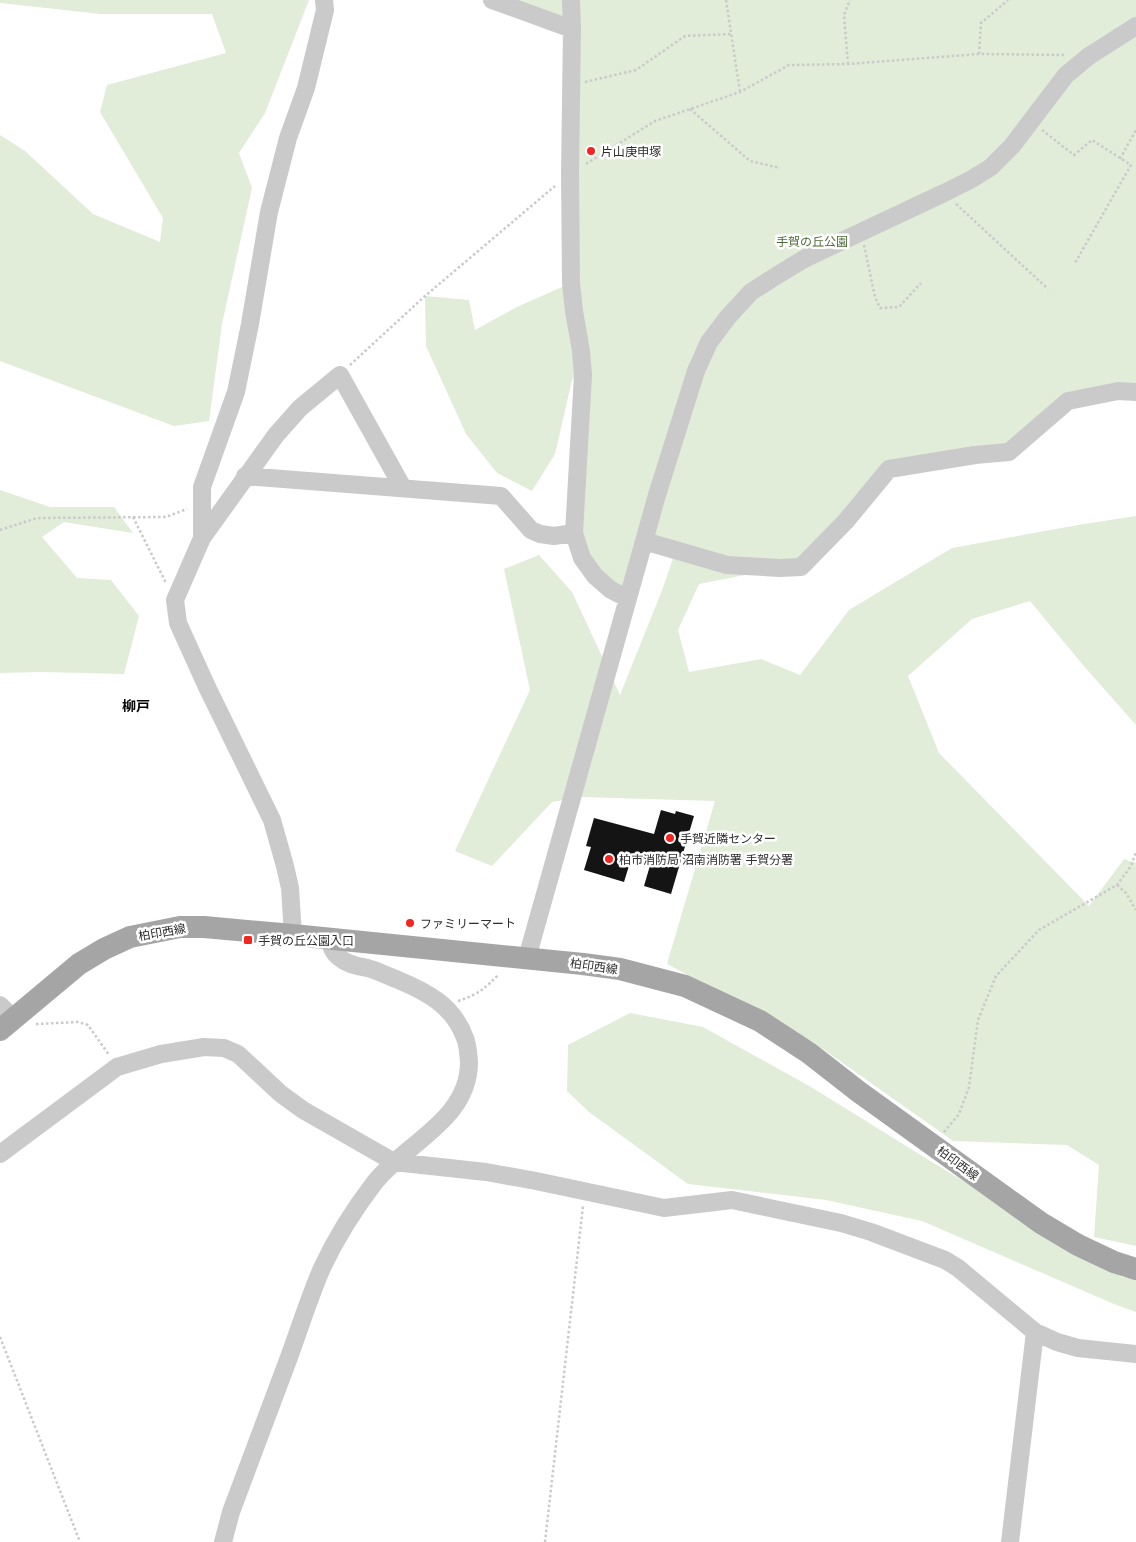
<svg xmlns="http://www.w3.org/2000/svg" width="1136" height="1542" font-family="'Open Sans','Noto Sans JP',sans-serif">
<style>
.green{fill:#e1ecd9}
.building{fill:#141414}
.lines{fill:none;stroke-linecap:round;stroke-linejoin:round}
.path{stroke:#cacaca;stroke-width:2.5;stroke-dasharray:2.5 2.5;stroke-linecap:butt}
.minor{stroke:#cacaca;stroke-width:18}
.major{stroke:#a5a5a5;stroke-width:22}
.poi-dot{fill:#f22521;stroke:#fff;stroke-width:2}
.labels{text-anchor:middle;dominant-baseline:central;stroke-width:5;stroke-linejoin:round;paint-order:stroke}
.poi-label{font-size:12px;fill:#2d2d2d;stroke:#fff;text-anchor:start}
.park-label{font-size:12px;fill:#4b6b37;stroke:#fff}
.street-label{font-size:12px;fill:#2d2d2d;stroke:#fff}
.neighbourhood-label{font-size:14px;font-weight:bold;fill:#000;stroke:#fff}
</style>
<rect width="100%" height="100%" fill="#fff"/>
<path class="green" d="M0,0H309L265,113L239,153L252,188L222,324L209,421L174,426L0,361V135L25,151L93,214L160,242L163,218L100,112L107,85L226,53L212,14H101L0,3Z
M492,0H1136V392L1082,398L1009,452L889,469L801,567L780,568L699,584L678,630L689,672L761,659L800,675L849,610L952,548L1078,525L1136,516V725L1083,665L1030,601L972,619L908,676L939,753L1089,906L1124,859L1136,863V1246L1094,1237L1099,1165L1067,1145L953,1141L813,1042L667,964L715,801L582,797L552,802L492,866L455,851L530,690L504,569L539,555L572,592L620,695L661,593L676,550L644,541L627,598L582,558V370L572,380L555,454L532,491L497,473L466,434L426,346L425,296L469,300L475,330L517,307L571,283L572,29Z
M0,490L50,507H114L133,533L64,522L42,537L77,578L111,580L139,616L124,674L41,672L0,673Z
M630,1013L703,1027L811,1087L932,1162L1122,1277L1136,1279V1312L1114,1304L922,1221L826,1200L688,1184L589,1112L567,1091L568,1045Z"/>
<path class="building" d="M661,810L675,814L676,811L694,816L671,894L644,886L651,862L632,856L624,882L584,870L591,847L586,846L594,818L654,834Z"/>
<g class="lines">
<path class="path" d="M726,0L740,92
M979,54L981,23L1008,0
M848,64L844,15L850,0
M585,82L636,70L685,36L731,34
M690,109L750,161L780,168
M1042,130L1074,155L1092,140L1131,165L1075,263
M1120,159L1136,130
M586,164L655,121L740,92L789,65L848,64L979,54L1066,55
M956,204L1048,289
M864,245L875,297L880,308L899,307L921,283
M350,365L425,296L555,186
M133,517L166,583
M0,530L37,518L166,517L187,509
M1117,885L1126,893L1136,910
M458,1001C477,995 486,988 499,974
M36,1024L78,1022L88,1025L109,1055
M944,1132L959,1114L969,1087L978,1020L996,976L1039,930L1117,885L1131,866L1136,852
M0,1337L80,1542
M545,1542L583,1206"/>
<path class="minor" d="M492,0L572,29L571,0
M572,29L570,173L571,283L574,311L581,351L583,375L574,533L582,558L595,576L611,590L627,598
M245,476L501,496L531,530L540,534L554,536L574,533
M202,538L276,435L300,408L340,375L403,488
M644,541L727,565L780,568L801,567L846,521L889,469L975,455L1009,452L1068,401L1118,391L1136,392
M293,935L290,888L285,866L272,820L207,687L178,623L175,600L202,538V487L236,392L250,324L269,212L288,138L306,88L325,10L324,0
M527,958L657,495L696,371L709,342L728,317L751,292L776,276L804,259L944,193L972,179L991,167L1012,146L1066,75L1089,56L1136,26
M0,1005L13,1018
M0,1154L117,1067L161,1054L204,1047L224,1048L238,1054L281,1094L303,1110L394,1162L486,1172L536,1181L664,1208L732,1200L841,1223L871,1232L945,1260L958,1268L1035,1332L1057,1342L1078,1348L1136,1354
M223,1542L231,1512C250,1462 269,1411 288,1360C299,1330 309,1298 322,1268C336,1238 355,1208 375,1182C407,1142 470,1119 469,1061C468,1053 468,1045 465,1038C453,1005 427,992 396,979C388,976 380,972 371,969C361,966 349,966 340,958C333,953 331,947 329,939
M1010,1542L1035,1332"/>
<path class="major" d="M0,1030L79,964L104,949L130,937L180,927H204L293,935L583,964L620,969L685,986L760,1021L809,1053L859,1092L1041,1223L1078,1245L1114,1262L1136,1269"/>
</g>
<g class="poi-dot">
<circle cx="591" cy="151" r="5"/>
<circle cx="670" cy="838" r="5"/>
<circle cx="609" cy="859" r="5"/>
<circle cx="410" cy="923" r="5"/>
<rect x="243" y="935" width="10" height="10" rx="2.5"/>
</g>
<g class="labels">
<g class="poi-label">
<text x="601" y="151">片山庚申塚</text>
<text x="680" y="838">手賀近隣センター</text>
<text x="619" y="859">柏市消防局 沼南消防署 手賀分署</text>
<text x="420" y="923">ファミリーマート</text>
<text x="258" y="940">手賀の丘公園入口</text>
</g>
<g class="park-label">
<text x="812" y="241">手賀の丘公園</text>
</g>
<g class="street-label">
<text transform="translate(162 932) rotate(-10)">柏印西線</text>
<text transform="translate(594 966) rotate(8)">柏印西線</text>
<text transform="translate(958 1163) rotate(36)">柏印西線</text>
</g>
<g class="neighbourhood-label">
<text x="136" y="705">柳戸</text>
</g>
</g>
</svg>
